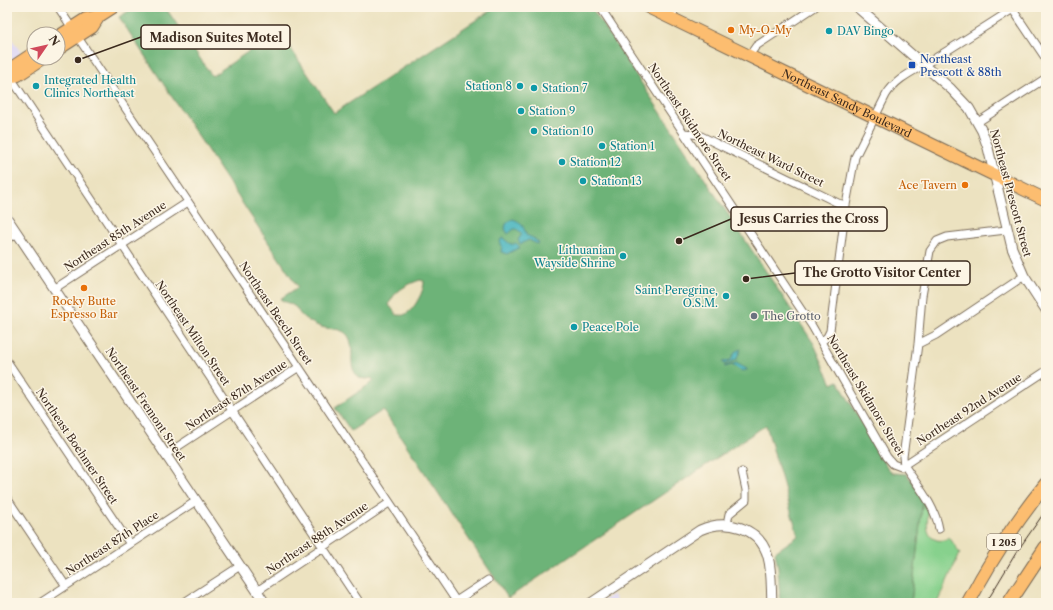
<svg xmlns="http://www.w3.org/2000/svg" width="1053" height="610" font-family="'Libre Caslon Text',serif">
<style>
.built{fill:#dcd5f6}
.green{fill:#87d18d;stroke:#617e56}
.forest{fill:#6db378;stroke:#546e4b;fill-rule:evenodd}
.water{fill:#46b5bf;stroke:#40706e}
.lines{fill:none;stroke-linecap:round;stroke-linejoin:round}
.minor-casing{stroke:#796a57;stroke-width:9}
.tertiary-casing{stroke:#796a57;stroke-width:11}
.primary-casing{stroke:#796a57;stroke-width:14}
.motorway-casing{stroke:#796a57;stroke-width:15}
.minor{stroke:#fff;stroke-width:7}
.tertiary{stroke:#fff;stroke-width:9}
.primary{stroke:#fcbd6f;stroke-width:12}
.motorway{stroke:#fcbd6f;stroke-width:13}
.tram{stroke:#3b2a1e;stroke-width:1}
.food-dot{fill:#e8710a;stroke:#fcf5e5;stroke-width:1.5}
.culture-dot{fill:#0f9aa8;stroke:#fcf5e5;stroke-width:1.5}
.transit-dot{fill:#1a4fb4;stroke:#fcf5e5;stroke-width:1.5}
.worship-dot{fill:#6b7280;stroke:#fcf5e5;stroke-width:1.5}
.labels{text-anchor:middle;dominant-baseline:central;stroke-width:3;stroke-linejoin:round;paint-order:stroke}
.shield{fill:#fcf5e5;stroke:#75675a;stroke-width:1}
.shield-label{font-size:10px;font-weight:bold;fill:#3b2a1e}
.food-label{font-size:11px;fill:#c56008;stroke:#fcf5e5;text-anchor:start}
.culture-label{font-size:11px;fill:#0d838f;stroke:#fcf5e5;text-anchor:start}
.transit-label{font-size:11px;fill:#164399;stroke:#fcf5e5;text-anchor:start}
.street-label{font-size:11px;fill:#3b2a1e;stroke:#fcf5e5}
.worship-label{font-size:11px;fill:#5b616d;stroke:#fcf5e5;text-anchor:start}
.leader{fill:none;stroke:#3b2a1e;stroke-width:1.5}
.callout-dot{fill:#3b2a1e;stroke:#fcf5e5;stroke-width:1.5}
.callout{fill:#fcf5e5;stroke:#3b2a1e;stroke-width:1.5}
.callout-label{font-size:12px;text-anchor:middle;font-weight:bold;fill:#3b2a1e}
</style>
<rect width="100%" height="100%" fill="#fcf5e5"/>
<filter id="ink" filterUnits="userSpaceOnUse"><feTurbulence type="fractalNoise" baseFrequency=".025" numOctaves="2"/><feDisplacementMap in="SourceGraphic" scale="8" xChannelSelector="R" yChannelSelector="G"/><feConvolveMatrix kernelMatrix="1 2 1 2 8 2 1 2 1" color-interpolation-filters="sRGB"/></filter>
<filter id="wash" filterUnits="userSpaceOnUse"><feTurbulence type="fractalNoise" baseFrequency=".012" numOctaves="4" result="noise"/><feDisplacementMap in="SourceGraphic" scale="16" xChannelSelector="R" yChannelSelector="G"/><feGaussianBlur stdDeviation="0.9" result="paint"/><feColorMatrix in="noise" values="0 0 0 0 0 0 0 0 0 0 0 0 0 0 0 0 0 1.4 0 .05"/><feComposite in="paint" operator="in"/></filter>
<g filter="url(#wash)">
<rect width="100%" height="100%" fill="#ece2c0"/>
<path class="built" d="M7,32L22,54L7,64Z
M613,594L619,603H600Z"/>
<path class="green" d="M923,498L929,507C928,518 923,536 937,540C942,541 945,540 949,537L960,553L937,603H911Z"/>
<path class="forest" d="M135,7H165L212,76L279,31L334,113L496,7H591L814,344L832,384L838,381L887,467L893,473L907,474L923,498L911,603H780L778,568L775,552L798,536L766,425L508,598L383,410L351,431L335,408L374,381L371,378L367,379L359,378C347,366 355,355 350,340C346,327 332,330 321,327C313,324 306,320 300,314C298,311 297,308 294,306C291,304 285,302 280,299L298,287L119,17ZM420,280L424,281C425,290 414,310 406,314C403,316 400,315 397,315L389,305C393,291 408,284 420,280Z"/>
<path class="water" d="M512,219C520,220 525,228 526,235L533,238L539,243L537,244L529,240L520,244L518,240L522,234L517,229H514L508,234L505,229L506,224Z
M502,238C508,240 509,247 516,243L520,247L507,254L501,252L502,246L500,241Z
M741,349L736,360L724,364L723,362L731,360L736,351Z
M736,363L747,369V370L742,371L732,365L725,367L724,366Z"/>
</g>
<g filter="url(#ink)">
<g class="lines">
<g class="minor-casing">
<path id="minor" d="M58,7L72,28
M600,7L812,326L887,457L893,464L901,467L904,465L1046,371
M1011,7L1046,59
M671,18L676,7
M77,36L456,601
M749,56L756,46L815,7
M9,75L360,603
M978,122L1046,78
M685,133L699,135L838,203L846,205
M7,240L17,233
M54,289L188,202
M822,341L827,337L830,331L846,205L855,157L886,95C897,77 915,71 932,60C960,43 988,25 1016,7
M918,344L936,335L1024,276
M7,361L130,544
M165,455L299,367
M7,498L66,586
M727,524L729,514L746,500V490L742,472
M939,529C935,505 917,485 904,465L903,457L918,344L922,296L930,251L937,241L947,237L1006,230
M257,591L389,503
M40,603L196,501
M183,603L240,566
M453,603L488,580"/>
</g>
<g class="tertiary-casing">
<path id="tertiary" d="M857,7L951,89L969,108L982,131L988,148L1012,248L1024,276L1046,310
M7,218L265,603
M591,603L700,530C726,518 760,527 768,557C772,571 771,588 772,603"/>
</g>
<g class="primary-casing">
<g id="primary">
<path id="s1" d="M648,7L1046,200"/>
<path d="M58,37L86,19L99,16"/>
<path d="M58,49L92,27L99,16L113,7"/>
<path d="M9,75L13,67L34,53"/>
<path d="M7,77L18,75L44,58"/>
</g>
</g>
<g class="motorway-casing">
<path id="motorway" d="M968,603C990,561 1016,521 1046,484
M1009,603L1046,547"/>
</g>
<use href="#minor" class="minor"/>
<use href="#tertiary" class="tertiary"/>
<use href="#primary" class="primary"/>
<use href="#motorway" class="motorway"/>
<path class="tram" d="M986,603L1016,553L1046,510"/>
</g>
</g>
<g class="food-dot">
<circle cx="731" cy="30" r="4"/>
<circle cx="965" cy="185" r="4"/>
<circle cx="84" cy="288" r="4"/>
</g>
<g class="culture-dot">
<circle cx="829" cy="31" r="4"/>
<circle cx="36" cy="86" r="4"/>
<circle cx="520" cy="86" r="4"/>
<circle cx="534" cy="88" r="4"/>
<circle cx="521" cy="111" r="4"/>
<circle cx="534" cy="131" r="4"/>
<circle cx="602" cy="146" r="4"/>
<circle cx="562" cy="162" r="4"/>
<circle cx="583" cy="181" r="4"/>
<circle cx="623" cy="256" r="4"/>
<circle cx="726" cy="296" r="4"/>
<circle cx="574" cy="327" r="4"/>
</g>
<rect class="transit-dot" x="908" y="61" width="8" height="8" rx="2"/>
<circle class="worship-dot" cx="754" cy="316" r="4"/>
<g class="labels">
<rect class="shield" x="987" y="534" width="34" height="16" rx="3"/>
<g class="shield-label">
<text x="1004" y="542">I 205</text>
</g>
<g class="food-label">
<text x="739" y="30">My-O-My</text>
<text x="957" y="185" text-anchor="end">Ace Tavern</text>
<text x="84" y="301" text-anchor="middle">Rocky Butte<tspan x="84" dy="13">Espresso Bar</tspan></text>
</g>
<g class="culture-label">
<text x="837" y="31">DAV Bingo</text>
<text x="44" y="80">Integrated Health<tspan x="44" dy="13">Clinics Northeast</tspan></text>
<text x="512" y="86" text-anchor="end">Station 8</text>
<text x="542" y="88">Station 7</text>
<text x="529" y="111">Station 9</text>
<text x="542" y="131">Station 10</text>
<text x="610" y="146">Station 1</text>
<text x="570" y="162">Station 12</text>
<text x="591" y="181">Station 13</text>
<text x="615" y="250" text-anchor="end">Lithuanian<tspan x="615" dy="13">Wayside Shrine</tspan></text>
<text x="718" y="290" text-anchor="end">Saint Peregrine,<tspan x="718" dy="13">O.S.M.</tspan></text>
<text x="582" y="327">Peace Pole</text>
</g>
<g class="transit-label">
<text x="920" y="59">Northeast<tspan x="920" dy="13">Prescott &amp; 88th</tspan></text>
</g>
<g class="street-label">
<text stroke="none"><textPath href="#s1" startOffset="221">Northeast Sandy Boulevard</textPath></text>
<text transform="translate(690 122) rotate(56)">Northeast Skidmore Street</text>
<text transform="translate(771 158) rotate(26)">Northeast Ward Street</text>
<text transform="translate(1011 193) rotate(75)">Northeast Prescott Street</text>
<text transform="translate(115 236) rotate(-33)">Northeast 85th Avenue</text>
<text transform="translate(276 313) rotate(56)">Northeast Beech Street</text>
<text transform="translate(193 333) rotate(56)">Northeast Milton Street</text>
<text transform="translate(236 395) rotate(-33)">Northeast 87th Avenue</text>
<text transform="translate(866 395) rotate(59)">Northeast Skidmore Street</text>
<text transform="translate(146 404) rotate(56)">Northeast Fremont Street</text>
<text transform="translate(969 409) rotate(-33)">Northeast 92nd Avenue</text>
<text transform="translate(77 446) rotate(56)">Northeast Boehmer Street</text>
<text transform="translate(317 538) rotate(-34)">Northeast 88th Avenue</text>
<text transform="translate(112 543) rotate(-33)">Northeast 87th Place</text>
</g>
<g class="worship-label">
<text x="762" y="316">The Grotto</text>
</g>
</g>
<path class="leader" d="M78 60L141 37M679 241L731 219M746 279L795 273"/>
<g class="callout-dot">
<circle cx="78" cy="60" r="4"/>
<circle cx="679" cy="241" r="4"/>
<circle cx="746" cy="279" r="4"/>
</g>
<g class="callout">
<rect x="141" y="25" width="149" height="24" rx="4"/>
<rect x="731" y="207" width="156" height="24" rx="4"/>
<rect x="795" y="261" width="175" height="24" rx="4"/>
</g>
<g class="callout-label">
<text x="216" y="42">Madison Suites Motel</text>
<text x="809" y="223">Jesus Carries the Cross</text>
<text x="882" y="277">The Grotto Visitor Center</text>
</g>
<rect width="1053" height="610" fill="none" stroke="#fcf5e5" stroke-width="24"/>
<g transform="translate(46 46) rotate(56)"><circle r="19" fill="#fcf5e5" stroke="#afa495"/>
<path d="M0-3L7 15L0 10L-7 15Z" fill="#d1495b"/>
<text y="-6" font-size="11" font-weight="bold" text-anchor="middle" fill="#3b2a1e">N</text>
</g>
</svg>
